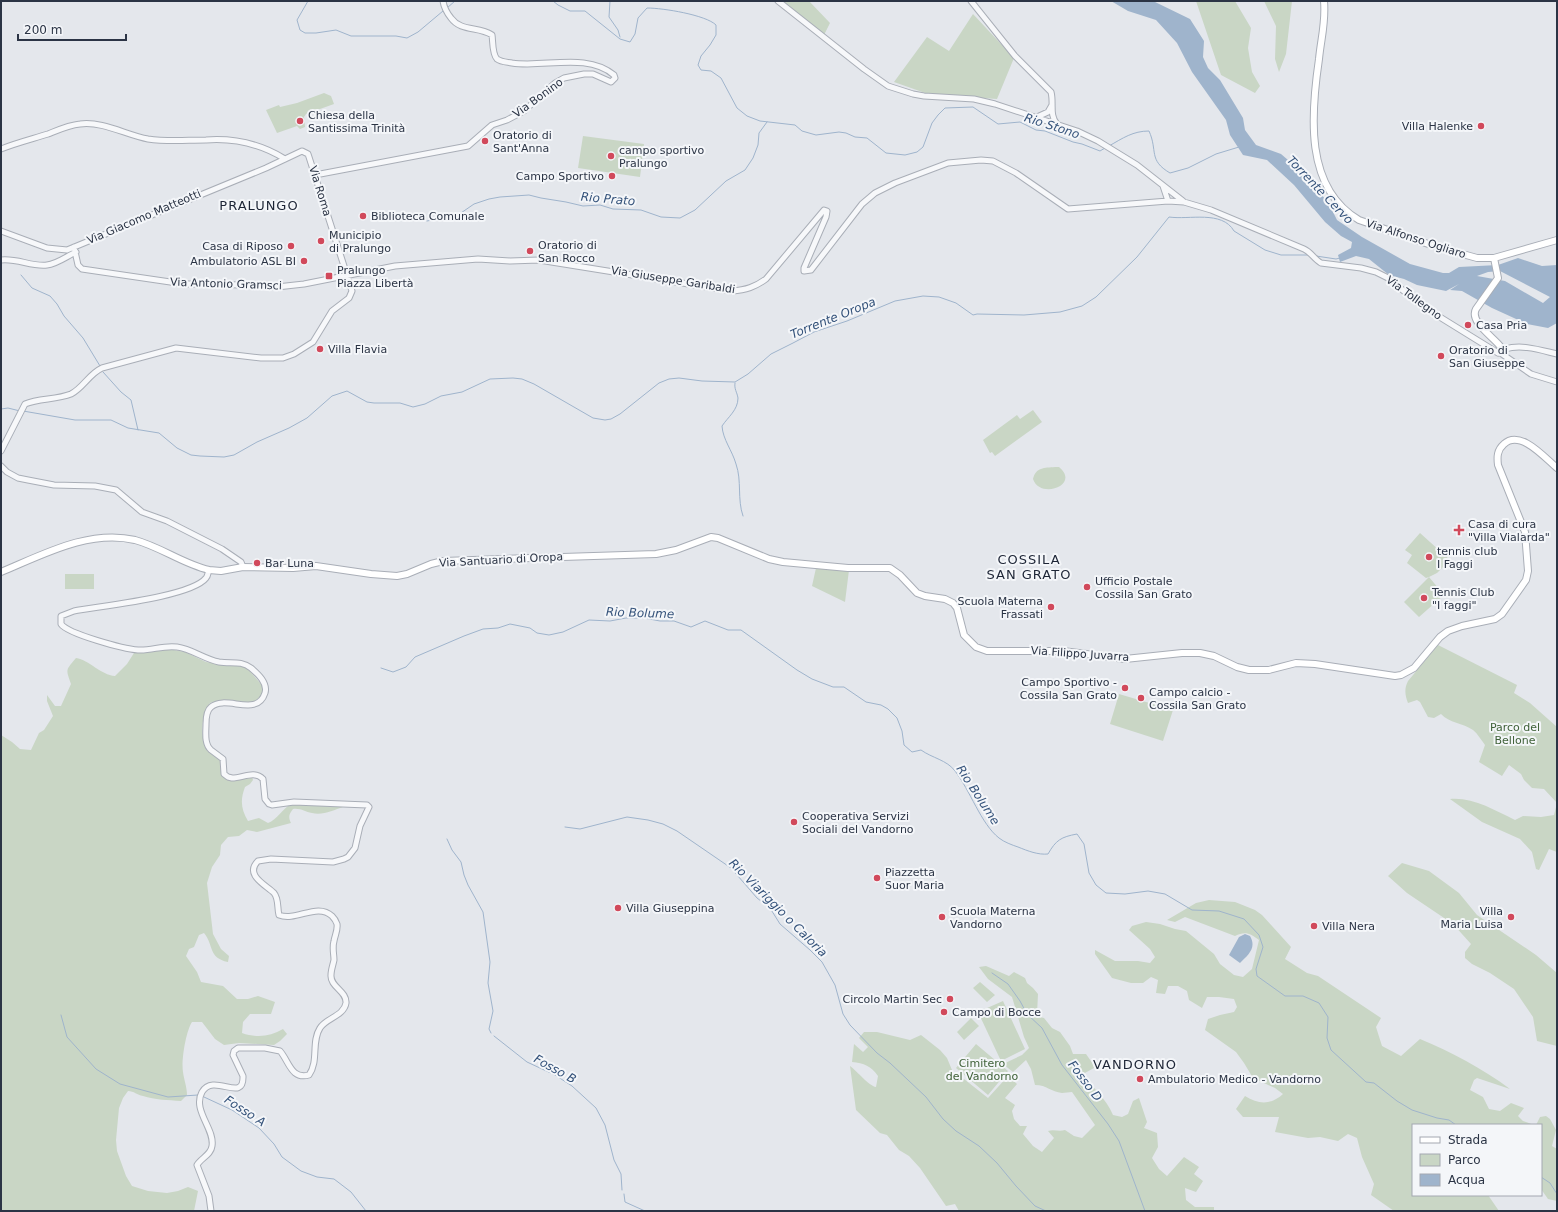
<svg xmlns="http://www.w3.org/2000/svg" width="1558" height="1212" font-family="'DejaVu Sans',sans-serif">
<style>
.green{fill:#c9d6c5}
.water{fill:#9fb4cc;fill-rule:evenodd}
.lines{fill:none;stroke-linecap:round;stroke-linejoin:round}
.stream{stroke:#9fb4cc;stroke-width:1}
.tertiary-casing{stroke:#a9aeb7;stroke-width:7}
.secondary-casing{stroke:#a9aeb7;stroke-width:8}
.tertiary{stroke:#f7f8fa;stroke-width:5}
.secondary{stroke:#fff;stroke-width:6}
.poi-dot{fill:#d1495b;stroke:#f4f6f9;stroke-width:1.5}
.labels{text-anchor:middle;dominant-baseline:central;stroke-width:4;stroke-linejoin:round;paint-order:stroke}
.street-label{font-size:11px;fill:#2b3445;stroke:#f4f6f9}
.poi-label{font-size:11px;fill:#2b3445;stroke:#f4f6f9;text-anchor:start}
.park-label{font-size:11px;fill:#3f6138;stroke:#f4f6f9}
.water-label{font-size:12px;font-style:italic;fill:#34527a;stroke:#f4f6f9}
.quarter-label{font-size:13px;letter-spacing:1px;fill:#1d2536;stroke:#f4f6f9}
</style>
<rect width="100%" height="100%" fill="#e4e7ec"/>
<path class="green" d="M781,1H809L830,23L824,35Z
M1196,1H1235L1251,28L1248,48L1252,72L1260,86L1255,93L1221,75Z
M1264,1H1292L1286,54L1279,72L1275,59L1276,26Z
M973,14L1014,58L997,99L928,94L894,82L927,37L949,51Z
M324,93L331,96L334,104L306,114L304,117L305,127L300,129L297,126L277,133L266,110L279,105L280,107L297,103Z
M583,136L644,144L640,177L578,168Z
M1033,410L1042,422L995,456L992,452L990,453L983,440L1017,415L1020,419Z
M1055,467H1059C1081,485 1040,500 1033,479C1036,467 1044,468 1055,467Z
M1420,533L1450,560L1437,573L1429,577L1444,595L1419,617L1404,602L1429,577L1426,578L1407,563L1412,555L1405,550Z
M816,568L849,570L845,602L812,586Z
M65,574H94V589H65Z
M1438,645L1517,685L1514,693L1530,703L1557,727V852L1549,849L1539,870L1536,869L1532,852L1520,839L1482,822L1450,799C1473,797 1494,810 1515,820L1523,816L1541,817L1554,815L1557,803L1544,789L1532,788L1524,780L1521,774L1509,765L1502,776L1479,762L1485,745C1481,740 1478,734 1473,730C1463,723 1449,723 1441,714L1434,718L1428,717L1420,702L1417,700L1408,703C1405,695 1404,689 1408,681Z
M168,649L185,652L206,662L227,665H237L247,668L262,685C264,690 263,693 260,697C251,708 238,701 226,700C220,700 216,701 210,703C201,715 199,740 209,752C213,756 218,758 221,762C218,789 238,775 252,777L253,780L250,784L245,787C240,800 241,809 248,821L259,818L268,823C277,820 283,808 290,805C300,801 331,806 343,807C334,810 322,816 312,813C305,812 301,808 293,809C289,814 288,817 291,823L257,832L247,830L239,836L228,837L221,845L220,855L212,867L207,883L213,934L221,949L229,956L228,962C208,958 214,945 204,933L199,935L194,947L189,949L186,956L197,972L201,982L223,986L237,999H248L258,996L275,1002L271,1014H250L243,1022L242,1033C256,1038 270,1037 283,1029L287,1034L280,1041L274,1045L239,1043L224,1045L215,1039L202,1022H192C186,1031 181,1061 183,1072C184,1080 187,1087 187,1095L181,1101C168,1100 155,1100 143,1096C137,1095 134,1091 128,1091L123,1098L119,1108L116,1140L117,1151L126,1176L132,1186L148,1191L167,1193L178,1191L188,1187L198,1191L194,1211H1V735L12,742L20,749L31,750L39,733L44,730L53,716L47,701V695L55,706H61L71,684C66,669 65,671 76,658C89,660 101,675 115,676L127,664L134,653Z
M1119,694L1173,710L1163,741L1110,724Z
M1402,863L1429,871L1459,893L1477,915L1536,955L1557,973V1046L1537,1041L1533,1017L1514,989L1490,973L1472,964L1465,958V952L1471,944L1453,924L1407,893L1388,876Z
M1209,900L1235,902L1255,910L1262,915L1291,947L1285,959L1307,973L1318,976L1381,1018L1376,1027L1382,1046L1401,1056L1420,1039C1451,1052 1482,1068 1510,1089L1477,1078L1474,1080L1470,1090L1483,1097L1489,1109L1500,1111L1511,1103L1524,1108L1518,1116L1523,1121L1534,1125H1413V1195H1488L1499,1211H1394L1371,1195L1374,1184L1362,1157L1357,1138L1348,1134L1338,1141L1320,1137L1308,1138L1275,1132L1279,1117H1243L1236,1109L1245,1096C1259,1105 1271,1105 1283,1094L1275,1088L1253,1078L1244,1063L1236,1052L1205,1030L1208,1019L1220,1015L1234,1012L1237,1007L1234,999L1219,997H1207L1202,1008L1189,1000L1187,991L1178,986H1168L1165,994L1156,993L1158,980L1151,977L1143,983H1131L1112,978L1095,954V950L1115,961H1138L1150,963L1155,957L1150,949L1129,930L1132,926L1146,922L1160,924L1175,929L1186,931L1214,954L1220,964L1234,975L1243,977L1252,969L1259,940C1250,933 1245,931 1235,936L1185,917L1175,922L1167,920L1196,903Z
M986,966L1009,976L1014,972L1025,978L1027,983L1033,988L1038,994L1037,1014L1040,1017L1044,1018L1052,1028L1060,1032L1070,1046L1073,1054H1086L1093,1064L1094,1068L1083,1074C1093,1089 1106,1098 1113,1115L1122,1117L1128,1114L1133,1101L1139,1098L1147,1122L1144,1128L1157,1133L1158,1147L1152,1158L1159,1169L1167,1176L1184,1157L1199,1167L1194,1174L1203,1181L1196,1192L1185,1188L1186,1200L1195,1207H1214V1211H959L955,1204L946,1206L920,1168L909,1156L899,1150L887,1135L880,1133L856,1110L850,1066C857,1071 869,1086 876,1087L878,1076C871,1066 864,1063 852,1062L854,1044L863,1052L868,1047L859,1038L864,1032H877L910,1040L921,1035L940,1050L947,1058L952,1070L951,1074L964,1079L988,1098L1008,1076L1017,1084L1005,1098L1015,1105L1012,1111L1014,1119L1020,1126H1027L1023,1134L1033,1146L1042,1152L1054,1138L1048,1131C1054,1129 1059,1132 1065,1130L1074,1136L1082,1138L1095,1125L1072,1092C1069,1092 1065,1093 1062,1093C1051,1092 1047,1085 1035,1085L1031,1069L1026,1060L1013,1072L1003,1064L1022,1055L1029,1048L1024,1037L1012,997L988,979L979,967Z
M980,982L995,995L987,1002L973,988Z
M1003,1001L1025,1049L1001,1061L978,1012Z
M971,1018L979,1026L964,1040L957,1032Z
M976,1044L1008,1071L988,1095L956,1068Z
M1546,1116L1550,1119L1556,1130L1552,1146L1557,1149V1201L1548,1199L1541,1189V1125H1536L1540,1117Z"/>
<path class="water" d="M1111,1H1153L1190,19L1204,41L1203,57L1208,68L1220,80L1243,118L1245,130L1256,145L1281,154L1295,166L1328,202L1337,220L1362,237L1410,264L1443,273H1449L1459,267L1498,265L1518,258L1542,266L1557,265V323L1548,328L1527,324L1492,308L1462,291L1450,290L1459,284L1446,291L1417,285L1404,279L1389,275L1369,259L1356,256L1340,262L1338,255L1351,248L1352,242L1341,236L1325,222L1294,185L1267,160L1243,155L1230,135L1226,120L1192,72L1177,43L1156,20L1128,11ZM1500,271L1550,297L1543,303L1505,281L1477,276L1488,272Z
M1245,934L1250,936C1257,948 1248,955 1240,963L1229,955L1239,937Z"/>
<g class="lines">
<path class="stream" d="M12,1H21
M308,1L297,20L300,30L305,33H316L336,30L351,36H396L407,38L418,32L443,11
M553,1L558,5L570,11H585L620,39L630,42L635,34L638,18L647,8C663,8 706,15 716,25V35L710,45L701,56L698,65L701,70L711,71L721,78L737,108L747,116L760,121L795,125L802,131L816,135L839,132L846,133L855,137L867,138L886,153L905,155L917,152L923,147L932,123L938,115L945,108L973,107L998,124L1020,122L1036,130L1045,131L1073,142L1082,144L1100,151L1105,148
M610,1L609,17L618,30L620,37
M447,8L455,1
M1109,146C1123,138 1133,131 1149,131C1158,151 1148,160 1170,173L1188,168L1216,154L1239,147
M427,221L458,215L474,204L489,199L500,197L529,195L541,198L566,202L583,206L600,205L613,209L641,210L661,217L680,218L695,210L726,181L745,170L753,158L758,145L759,133L767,122
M1316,256L1336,259L1340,258
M21,275L32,288L50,296L57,304L64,316L83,338L100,366
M103,372L121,392L131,400L138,430
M735,383C734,389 737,392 738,398C738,410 728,417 722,426C723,440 732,450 736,464C742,481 737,499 743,516
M1,409L8,408L20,411
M23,411L75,420H111L128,428L159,433L177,448L191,455L200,456L224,457L234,455L257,442L289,428L307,418L332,396L347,391L367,402L374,403H400L413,407L425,404L441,396L462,392L490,379L513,378L522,379L534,384L593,418L605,420L611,419L620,414L659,383L669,379L679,378L702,381L735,382L748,374L771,354L793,343L814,332L847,321L895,301L923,296L939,297L956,303L973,315L977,314L1024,315L1060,312L1082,306L1096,297L1137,257L1169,217C1189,220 1222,210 1234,231L1265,250L1281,255H1309
M381,668L393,672L406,667L415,657L464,636L483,629L498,628L510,624L530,628L537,633L549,635L563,632L589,620L610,621L626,618H644L660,621H674L691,627L705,621L728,630H741L797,670L812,679L833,687H844L866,702L881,705L888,709L897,718L902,731L904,745L912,752L921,750C932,758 947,760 955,771C970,790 981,824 999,838C1004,842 1012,845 1018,847C1028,851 1038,855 1048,854C1056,840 1061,837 1077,834L1084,844L1089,873L1096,885L1106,893L1125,894L1148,891L1165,894L1192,910L1219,911L1244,919L1259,935L1263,947L1256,969L1257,976L1285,996H1303L1319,1003L1328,1017L1327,1038L1331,1050L1366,1082L1374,1083L1397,1101L1412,1110L1437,1118L1449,1120L1456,1125
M565,827L580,829L627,817L648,820L663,824L677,831L731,868L757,898L770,908L780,924L810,950L822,962L835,985L843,1014L850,1025L877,1053L890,1063L926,1097L943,1119L956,1131L979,1146L997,1163L1016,1186L1035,1206L1046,1211
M447,839L452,850L461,862L464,875L468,885L483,912L490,962L488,983L493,1011L489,1029L491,1033
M992,973L1008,984L1020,1001L1027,1014L1042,1028L1062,1065L1108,1124L1119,1141L1145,1211
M61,1015L67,1037L96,1069L120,1084L168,1097L198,1095
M494,1036L527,1062L555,1075L572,1086L596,1108L605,1125L614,1160L621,1174L622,1190
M204,1097L232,1110L259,1128L274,1144L282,1157L301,1171L317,1177L334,1179L351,1192L366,1211
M1541,1177L1550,1183L1557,1194
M624,1194L625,1202L645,1211"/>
<g class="tertiary-casing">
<path id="tertiary" d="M778,1L864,69L888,86L913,94L924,96L974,99L995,104L1077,131L1098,141L1137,165L1183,201
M971,1L1015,56L1051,92C1054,103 1049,115 1057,124
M1037,117L1048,112L1052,105
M1,149C16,143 32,139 48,134C58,130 69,125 80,124C103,121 126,135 148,139C168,142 186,140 206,140C234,138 261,144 285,159
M315,175L468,146L492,125L507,120L524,111L555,83L564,78L584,74H593L611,82L615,78L614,75C587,52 544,68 512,63C507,62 501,62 497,59C492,54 493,41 492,35C479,26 461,32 451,18C447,13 444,8 443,1
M1163,186L1168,201
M1,231L47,248L67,250L266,168L302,151L308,154L309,157L352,291L349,298L332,311L313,342L294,354L283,358H261L176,348L102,368C89,374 83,388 71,394C56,400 39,398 25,404L1,451
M74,247L78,265L82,269L184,284H219L277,287L304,284L395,266L478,259L510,261L539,260L732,291C746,290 755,287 766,279L824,210L827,211L826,217L804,268V271L811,270L862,204L875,193L895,183L948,163L981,160L993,161L1016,173L1068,209L1168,201L1184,202L1211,210L1304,249C1311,252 1314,259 1321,263L1361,268L1376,272L1388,278L1422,306L1498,353
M1,260C17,258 32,267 47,265C57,264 67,256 76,252
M1505,349C1522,344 1540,350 1557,354
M1502,354L1531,374L1557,382
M1,466L7,472L18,478L28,480L54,485L95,486L116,490L142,512L167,521L222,549L241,562L243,567
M209,570C208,572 208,576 206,578C191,597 100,606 74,611L61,616V624C68,634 124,649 138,650C151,651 163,645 177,647C192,649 204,659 219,662C231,664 241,660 251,668C258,674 268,683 265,693C257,718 226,694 211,707C206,711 206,719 206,724C206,732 204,744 211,750C215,753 219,756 223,759L224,774L228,777L232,778C243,778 254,770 263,779L265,799L269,804L272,805L294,802L367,805L369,807L360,826L355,848L348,857L344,859L333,862L271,859L258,861C244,875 266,885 274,893C279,899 277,908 279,915C296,922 317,902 332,916C334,918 336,921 337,924C338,930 335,935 334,941C332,948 334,954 334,960C333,965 331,970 331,975C330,987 347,991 346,1003C344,1016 326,1018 320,1028C311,1042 319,1061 309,1075C291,1080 289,1061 280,1051L265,1048H238L234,1051L233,1055L243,1076C244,1104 214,1072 202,1092C192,1110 215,1129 212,1146C211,1155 201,1158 197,1165L209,1196L211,1211"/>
</g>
<g class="secondary-casing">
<path id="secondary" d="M1324,1C1326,22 1321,38 1319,59C1311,113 1304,188 1359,220L1434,246L1477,258H1494L1557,240
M1494,258L1498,278L1476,309C1469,321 1493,337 1500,346
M1,572C42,555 89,529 135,540C161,547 183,564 209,570L221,571L243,567L293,568L316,566L371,574L397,576L407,574L431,564L443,561L656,554L676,550L711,537L718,538L769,559L783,562L848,568H890L900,575L917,593L925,596L945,599L953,603L957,608L964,635L976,647L987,651H1063L1125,659L1182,653H1200L1214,656L1237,667L1249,670H1269L1296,663L1315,664L1395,676L1401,675L1414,668L1440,637L1448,631L1462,626L1495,619L1502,614L1526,580L1528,571L1525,532L1498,465C1497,457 1497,450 1504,444C1520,429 1544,457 1557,468"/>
</g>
<use href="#tertiary" class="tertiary"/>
<use href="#secondary" class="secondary"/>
</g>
<g class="poi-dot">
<circle cx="300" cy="121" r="4"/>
<circle cx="1481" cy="126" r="4"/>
<circle cx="485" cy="141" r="4"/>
<circle cx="611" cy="156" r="4"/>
<circle cx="612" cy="176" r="4"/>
<circle cx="363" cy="216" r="4"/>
<circle cx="321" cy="241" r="4"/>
<circle cx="291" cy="246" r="4"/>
<circle cx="530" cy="251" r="4"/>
<circle cx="304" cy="261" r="4"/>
<rect x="325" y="272" width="8" height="8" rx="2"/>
<circle cx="1468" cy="325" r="4"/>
<circle cx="320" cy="349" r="4"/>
<circle cx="1441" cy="356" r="4"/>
<path d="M1457 524h4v4h4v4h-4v4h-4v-4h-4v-4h4z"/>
<circle cx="1429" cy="557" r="4"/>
<circle cx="257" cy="563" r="4"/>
<circle cx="1087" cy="587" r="4"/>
<circle cx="1424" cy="598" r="4"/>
<circle cx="1051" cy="607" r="4"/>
<circle cx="1125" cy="688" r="4"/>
<circle cx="1141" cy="698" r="4"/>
<circle cx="794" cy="822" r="4"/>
<circle cx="877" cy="878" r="4"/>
<circle cx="618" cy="908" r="4"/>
<circle cx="942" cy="917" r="4"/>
<circle cx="1511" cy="917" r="4"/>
<circle cx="1314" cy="926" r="4"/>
<circle cx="950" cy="999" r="4"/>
<circle cx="944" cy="1012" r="4"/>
<circle cx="1140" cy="1079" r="4"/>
</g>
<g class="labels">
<g class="street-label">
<text transform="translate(538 98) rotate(-36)">Via Bonino</text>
<text transform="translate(320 191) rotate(73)">Via Roma</text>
<text transform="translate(144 217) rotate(-23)">Via Giacomo Matteotti</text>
<text transform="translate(1416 239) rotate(18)">Via Alfonso Ogliaro</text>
<text transform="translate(673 280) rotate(9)">Via Giuseppe Garibaldi</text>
<text transform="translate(226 284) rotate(2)">Via Antonio Gramsci</text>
<text transform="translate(1414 298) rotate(36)">Via Tollegno</text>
<text transform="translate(501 560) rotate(-3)">Via Santuario di Oropa</text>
<text transform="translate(1080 654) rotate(4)">Via Filippo Juvarra</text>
</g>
<g class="poi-label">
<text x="308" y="115">Chiesa della<tspan x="308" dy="13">Santissima Trinità</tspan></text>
<text x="1473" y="126" text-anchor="end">Villa Halenke</text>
<text x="493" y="135">Oratorio di<tspan x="493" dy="13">Sant'Anna</tspan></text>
<text x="619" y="150">campo sportivo<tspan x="619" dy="13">Pralungo</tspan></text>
<text x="604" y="176" text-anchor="end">Campo Sportivo</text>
<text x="371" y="216">Biblioteca Comunale</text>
<text x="329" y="235">Municipio<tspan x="329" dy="13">di Pralungo</tspan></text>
<text x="538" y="245">Oratorio di<tspan x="538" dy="13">San Rocco</tspan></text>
<text x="283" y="246" text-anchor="end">Casa di Riposo</text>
<text x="296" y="261" text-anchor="end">Ambulatorio ASL BI</text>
<text x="337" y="270">Pralungo<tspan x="337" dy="13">Piazza Libertà</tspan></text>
<text x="1476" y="325">Casa Pria</text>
<text x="328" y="349">Villa Flavia</text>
<text x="1449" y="350">Oratorio di<tspan x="1449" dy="13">San Giuseppe</tspan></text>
<text x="1468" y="524">Casa di cura<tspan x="1468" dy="13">"Villa Vialarda"</tspan></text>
<text x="1437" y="551">tennis club<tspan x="1437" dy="13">I Faggi</tspan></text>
<text x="265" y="563">Bar Luna</text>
<text x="1095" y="581">Ufficio Postale<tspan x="1095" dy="13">Cossila San Grato</tspan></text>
<text x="1432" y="592">Tennis Club<tspan x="1432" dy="13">"I faggi"</tspan></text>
<text x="1043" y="601" text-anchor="end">Scuola Materna<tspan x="1043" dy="13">Frassati</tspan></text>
<text x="1117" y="682" text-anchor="end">Campo Sportivo -<tspan x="1117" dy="13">Cossila San Grato</tspan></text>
<text x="1149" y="692">Campo calcio -<tspan x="1149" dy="13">Cossila San Grato</tspan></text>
<text x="802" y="816">Cooperativa Servizi<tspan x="802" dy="13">Sociali del Vandorno</tspan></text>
<text x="885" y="872">Piazzetta<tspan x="885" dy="13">Suor Maria</tspan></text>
<text x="626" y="908">Villa Giuseppina</text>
<text x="950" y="911">Scuola Materna<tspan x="950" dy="13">Vandorno</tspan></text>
<text x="1503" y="911" text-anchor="end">Villa<tspan x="1503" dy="13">Maria Luisa</tspan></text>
<text x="1322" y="926">Villa Nera</text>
<text x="942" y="999" text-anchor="end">Circolo Martin Sec</text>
<text x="952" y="1012">Campo di Bocce</text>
<text x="1148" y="1079">Ambulatorio Medico - Vandorno</text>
</g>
<g class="park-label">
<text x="1515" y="727">Parco del<tspan x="1515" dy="13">Bellone</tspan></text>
<text x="982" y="1063">Cimitero<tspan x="982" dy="13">del Vandorno</tspan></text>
</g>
<g class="water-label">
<text transform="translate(1052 126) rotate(18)">Rio Stono</text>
<text transform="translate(1320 190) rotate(46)">Torrente Cervo</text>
<text transform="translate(608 199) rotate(5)">Rio Prato</text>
<text transform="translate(833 318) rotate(-22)">Torrente Oropa</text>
<text transform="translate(640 613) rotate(2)">Rio Bolume</text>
<text transform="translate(978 795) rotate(57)">Rio Bolume</text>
<text transform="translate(778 908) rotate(45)">Rio Viariggio o Caloria</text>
<text transform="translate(555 1069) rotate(29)">Fosso B</text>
<text transform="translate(1085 1081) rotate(53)">Fosso D</text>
<text transform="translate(245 1111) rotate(33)">Fosso A</text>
</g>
<g class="quarter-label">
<text x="259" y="205">PRALUNGO</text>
<text x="1029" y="559">COSSILA<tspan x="1029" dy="15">SAN GRATO</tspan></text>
<text x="1135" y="1064">VANDORNO</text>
</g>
</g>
<rect width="1558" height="1212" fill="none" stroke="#2b3445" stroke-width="4"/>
<rect x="1412" y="1124" width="130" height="72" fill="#f4f6f9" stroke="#a4a8b1"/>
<rect x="1420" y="1137" width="20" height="6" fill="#ffffff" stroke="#a4a8b1"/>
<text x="1448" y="1144" font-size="12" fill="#2b3445">Strada</text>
<rect x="1420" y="1154" width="20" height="12" fill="#c9d6c5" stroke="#a4a8b1"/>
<text x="1448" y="1164" font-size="12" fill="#2b3445">Parco</text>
<rect x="1420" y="1174" width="20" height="12" fill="#9fb4cc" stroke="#a4a8b1"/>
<text x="1448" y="1184" font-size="12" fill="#2b3445">Acqua</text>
<path d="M18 34v6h108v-6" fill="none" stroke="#2b3445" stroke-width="2"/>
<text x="24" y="34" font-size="12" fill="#2b3445" stroke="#f4f6f9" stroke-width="3" paint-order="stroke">200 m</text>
</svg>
